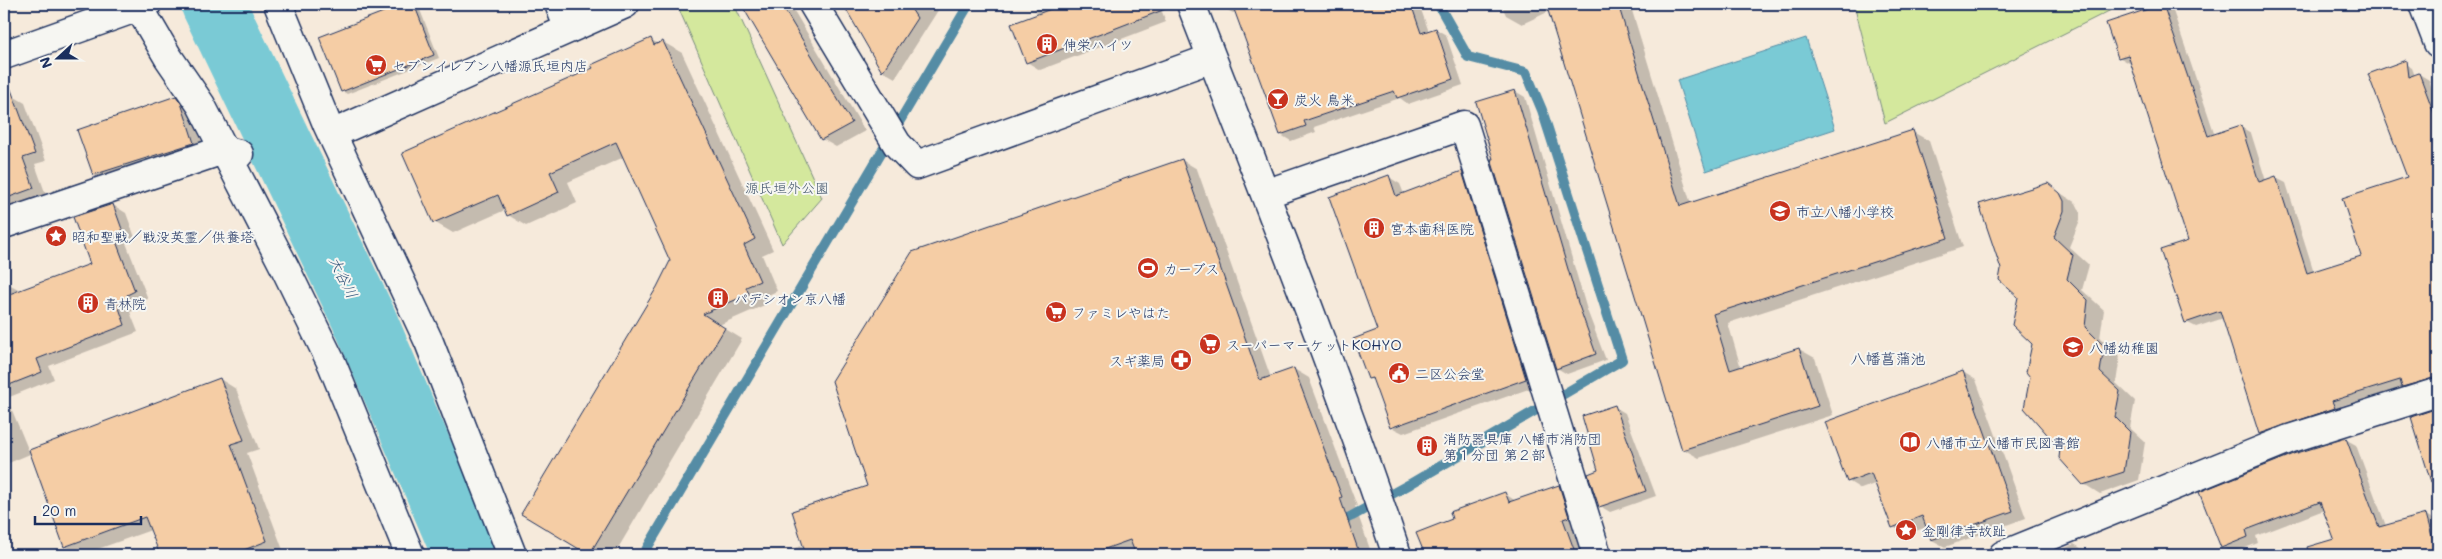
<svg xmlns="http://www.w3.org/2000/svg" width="2442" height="559" font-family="Mali,'Klee One',sans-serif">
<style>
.green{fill:#d4e89d;stroke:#788c7e}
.water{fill:#7acad5;stroke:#548ca5}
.shadow{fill:#0003}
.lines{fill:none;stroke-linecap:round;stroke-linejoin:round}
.stream{stroke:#548ca5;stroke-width:10}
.river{stroke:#7acad5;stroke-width:64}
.building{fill:#f5cda5;stroke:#1b2f5e}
.minor-casing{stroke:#1b2f5e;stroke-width:31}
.major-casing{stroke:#1b2f5e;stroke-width:31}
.minor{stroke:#f6f6f2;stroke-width:28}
.major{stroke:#f6f6f2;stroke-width:28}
.labels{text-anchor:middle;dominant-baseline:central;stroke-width:4;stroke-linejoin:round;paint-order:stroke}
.poi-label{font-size:14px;fill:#1b2f5e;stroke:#f6f6f2;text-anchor:start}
.park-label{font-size:14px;fill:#40546b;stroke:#f6f6f2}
.water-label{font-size:15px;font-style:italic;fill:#33567c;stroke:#f6f6f2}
.neighbourhood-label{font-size:15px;fill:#1b2f5e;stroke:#f6f6f2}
</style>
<rect width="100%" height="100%" fill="#f6eadb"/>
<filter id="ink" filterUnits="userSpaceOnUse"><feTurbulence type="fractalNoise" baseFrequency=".02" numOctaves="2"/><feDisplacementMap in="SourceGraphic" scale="10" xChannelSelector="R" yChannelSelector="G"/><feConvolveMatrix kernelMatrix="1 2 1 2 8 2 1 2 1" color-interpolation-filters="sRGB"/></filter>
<g filter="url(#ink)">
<path class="green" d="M686,4H734L822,198L782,244L678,7Z
M1854,4H2123L1885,123Z"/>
<path class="water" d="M1806,38L1835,129L1706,171L1677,80Z"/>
<path class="shadow" d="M408,4L418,5L439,58L347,94L342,91L321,38Z
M742,4H790L865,131L836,147L822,139Z
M844,4H945H942L895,78L883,71Z
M1034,4H1159L1166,22L1040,70L1027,62L1037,15Z
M1221,4H1419L1429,32L1436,29L1446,35L1463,85L1408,104L1400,98L1314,127L1316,132L1291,141L1281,135L1236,12L1233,13L1222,7Z
M1501,4H1566L1558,10L1577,4H1630L1691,204L1913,132L1929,141L1963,247L1728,323L1741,368L1799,349L1815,358L1833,415L1699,458L1683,449L1550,11L1522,24L1506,15Z
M2163,6L2173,11L2215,135L2241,127L2251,133L2266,181L2276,178L2286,183L2314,272L2363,257L2409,177L2402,62L2412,68L2415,76L2419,74L2429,80L2438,105V384L2414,392L2405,387L2341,406L2344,414L2270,439L2260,433L2224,318L2196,327L2186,322L2190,241L2131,62L2129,63L2119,57Z
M651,40L659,44L663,42L682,53L773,250L762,255L777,291L764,297L767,304L719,325L742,339L614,555H591L523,514L658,288L672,261L624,157L568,182L577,203L526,226L508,215L505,210L453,233L434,222L595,69Z
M1515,91L1525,97L1587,310L1606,360L1567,374L1557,368L1495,159Z
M13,96L25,103L46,161L35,164L46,195L4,210V100Z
M176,97L186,103L191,110L204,148L104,180L94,175Z
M1182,160L1197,169L1271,378L1294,369L1309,378L1357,506H1355L1372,555H1138L1136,552L1126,555H777L804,545L868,487Z
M1462,172L1473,179L1537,386L1403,433L1391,427L1375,382L1369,378L1378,331L1389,177L1400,184L1404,194Z
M2048,185L2076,203L2080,211V220L2069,247L2089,265L2082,290L2104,310L2100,338L2120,356L2116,383L2135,401L2130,428L2145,442L2139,480L2100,494L2084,484L2061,449L2031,376Z
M113,205L126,213L136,240L126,243L148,299L140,302L142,308L130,312L138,332L49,366L54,379L7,398L30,454L4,465V284L7,283L20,290L92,265Z
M1963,372L1976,380L2026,518L1945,547L1932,540L1927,527L1907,534L1893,527L1877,483L1861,489L1848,481Z
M220,379L236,389L259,449L247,453L283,550L270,555H162L151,530L81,555L65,546Z
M1615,407L1625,413L1656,496L1610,512L1600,506V471Z
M2345,439L2356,445L2386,526L2426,515L2436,521L2438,555H2341L2324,510L2256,536L2258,543L2232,553L2222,547Z
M1559,486L1568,492L1578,522L1572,524L1583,555H1435L1426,530L1454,520L1505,494L1516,501Z
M2074,544L2084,550L2086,555H2051Z"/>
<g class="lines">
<path class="stream" d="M1334,524L1352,516L1410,484L1622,360L1542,110L1526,72L1468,57L1438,4
M643,555L969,4"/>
<path class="river" d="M213,4L365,321L465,555"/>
</g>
<path class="building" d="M404,4H414L434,55L341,92L319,37Z
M741,4H781L852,123L821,140Z
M843,4H908L917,18L882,72Z
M1064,4H1173V6L1026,63L1011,24Z
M1232,4H1411L1421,33L1436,28L1453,79L1397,98L1394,91L1304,121L1306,126L1280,135Z
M1546,4H1618L1680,206L1913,130L1948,238L1713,314L1730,370L1799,348L1818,406L1682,450Z
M2163,4L2208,136L2241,125L2259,182L2276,176L2307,273L2361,256L2342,198L2407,177L2368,74L2406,60L2408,77L2419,73L2438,124V377L2402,387L2400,380L2332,401L2335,408L2259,434L2220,311L2185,323L2160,250L2188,241L2128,55L2118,58L2106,23Z
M651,38L654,45L663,41L755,239L744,245L760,281L746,287L749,294L703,314L725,328L589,555L521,514L657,287L670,261L616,142L550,172L559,192L507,216L498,195L433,223L402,153L593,68L591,65Z
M4,79H7L35,154L23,158L34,188L4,199Z
M1515,90L1578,303L1596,354L1556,369L1491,159H1493L1476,102Z
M176,96L181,103L194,143L93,175L77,130Z
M1182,159L1260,380L1294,368L1342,497L1340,498L1360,555H1136L1130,540L1088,555H806L792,511L867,486L832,381L912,252Z
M1462,171L1526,379L1390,428L1372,378L1368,379L1353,339L1377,330L1329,197L1389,175L1396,196Z
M2048,183L2060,193L2064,201V211L2054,237L2073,255L2067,279L2088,300L2085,327L2104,346L2100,372L2120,391L2115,417L2130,432L2124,472L2083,485L2059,458L2060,449L2024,408L2030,377L2026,372L2032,344L2012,325L2018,297L1999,280L2001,269L1979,204Z
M113,204L123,232L114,236L135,291L127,295L129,300L118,305L125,325L37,359L42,372L4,387V296L90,264L73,217Z
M1963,371L2013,511L1931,540L1922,516L1892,528L1871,473L1847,482L1825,422Z
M220,378L244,440L231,444L267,541L231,555H160L145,517L64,547L29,450Z
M1615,405L1646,491L1599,507L1588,474L1598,470L1582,416Z
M2438,408V481L2431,482L2411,417Z
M2346,438L2379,527L2426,514L2437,555H2309L2307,547L2334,539L2320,502L2246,530L2248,537L2221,548L2199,492L2294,454Z
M1559,485L1569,517L1563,519L1576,555H1425L1416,533L1452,519L1450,512L1505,492L1509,502Z"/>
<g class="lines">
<g class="minor-casing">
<path id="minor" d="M137,4L168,57L201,105L285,268L332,364L410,555
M278,4L327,124L429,342L512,555
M559,4L569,29
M813,4L897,144L917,165L1212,58
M1191,4C1262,187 1335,369 1397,555
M2423,4L2438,43
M332,134L625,4
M1265,194L1464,125L1597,555
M4,224L223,150L239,154
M2003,555L2289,439L2438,392"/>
</g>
<g class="major-casing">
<path id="major" d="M4,55L147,4"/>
</g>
<use href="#minor" class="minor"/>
<use href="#major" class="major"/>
</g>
</g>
<defs>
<g id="building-disc" transform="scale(1.125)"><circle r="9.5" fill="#c8321e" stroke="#f6f6f2"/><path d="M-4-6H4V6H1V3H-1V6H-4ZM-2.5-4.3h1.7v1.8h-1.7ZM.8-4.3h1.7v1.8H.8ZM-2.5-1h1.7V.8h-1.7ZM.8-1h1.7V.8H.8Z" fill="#fff"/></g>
<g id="supermarket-disc" transform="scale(1.125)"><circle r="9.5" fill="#c8321e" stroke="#f6f6f2"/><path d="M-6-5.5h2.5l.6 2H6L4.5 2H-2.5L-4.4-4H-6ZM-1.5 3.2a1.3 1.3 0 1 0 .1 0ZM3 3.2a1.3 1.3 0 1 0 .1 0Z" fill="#fff"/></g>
<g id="bar-disc" transform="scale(1.125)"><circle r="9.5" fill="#c8321e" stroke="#f6f6f2"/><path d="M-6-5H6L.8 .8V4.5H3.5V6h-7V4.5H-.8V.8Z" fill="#fff"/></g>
<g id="school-disc" transform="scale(1.125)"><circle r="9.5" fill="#c8321e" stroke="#f6f6f2"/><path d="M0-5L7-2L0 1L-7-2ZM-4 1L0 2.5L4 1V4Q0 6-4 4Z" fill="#fff"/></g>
<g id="sight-disc" transform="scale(1.125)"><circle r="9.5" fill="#c8321e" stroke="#f6f6f2"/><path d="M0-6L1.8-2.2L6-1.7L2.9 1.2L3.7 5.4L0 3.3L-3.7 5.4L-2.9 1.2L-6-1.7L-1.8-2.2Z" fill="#fff"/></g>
<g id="stadium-disc" transform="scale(1.125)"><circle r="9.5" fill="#c8321e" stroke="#f6f6f2"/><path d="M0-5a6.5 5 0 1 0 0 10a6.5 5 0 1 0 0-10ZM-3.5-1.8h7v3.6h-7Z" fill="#fff"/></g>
<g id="pharmacy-disc" transform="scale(1.125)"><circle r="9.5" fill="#c8321e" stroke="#f6f6f2"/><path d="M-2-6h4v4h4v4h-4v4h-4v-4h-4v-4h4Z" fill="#fff"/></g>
<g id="civic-disc" transform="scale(1.125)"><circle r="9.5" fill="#c8321e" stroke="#f6f6f2"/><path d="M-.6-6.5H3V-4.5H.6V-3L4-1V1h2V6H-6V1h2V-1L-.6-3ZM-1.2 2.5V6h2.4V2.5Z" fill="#fff"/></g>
<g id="library-disc" transform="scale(1.125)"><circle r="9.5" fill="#c8321e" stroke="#f6f6f2"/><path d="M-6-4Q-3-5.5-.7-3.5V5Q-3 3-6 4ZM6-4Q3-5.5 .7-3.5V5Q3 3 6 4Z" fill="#fff"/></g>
</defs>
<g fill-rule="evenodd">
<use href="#building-disc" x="1047" y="44"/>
<use href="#supermarket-disc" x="376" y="65"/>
<use href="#bar-disc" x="1278" y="99"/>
<use href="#school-disc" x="1780" y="211"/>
<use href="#building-disc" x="1374" y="228"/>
<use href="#sight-disc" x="56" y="236"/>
<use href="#stadium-disc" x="1148" y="268"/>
<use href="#building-disc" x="718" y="298"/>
<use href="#building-disc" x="88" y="303"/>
<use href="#supermarket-disc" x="1056" y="312"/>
<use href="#supermarket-disc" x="1210" y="344"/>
<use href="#school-disc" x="2073" y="347"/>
<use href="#pharmacy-disc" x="1181" y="360"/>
<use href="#civic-disc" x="1399" y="373"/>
<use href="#library-disc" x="1910" y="442"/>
<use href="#building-disc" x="1427" y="446"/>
<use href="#sight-disc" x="1906" y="530"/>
</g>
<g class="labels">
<g class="poi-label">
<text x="1063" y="44">伸栄ハイツ</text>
<text x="392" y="65">セブンイレブン八幡源氏垣内店</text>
<text x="1294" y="99">炭火 鳥米</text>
<text x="1796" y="211">市立八幡小学校</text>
<text x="1390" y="228">宮本歯科医院</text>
<text x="72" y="236">昭和聖戦／戦没英霊／供養塔</text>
<text x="1164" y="268">カーブス</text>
<text x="734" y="298">パデシオン京八幡</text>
<text x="104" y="303">青林院</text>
<text x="1072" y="312">ファミレやはた</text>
<text x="1226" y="344">スーパーマーケットKOHYO</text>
<text x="2089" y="347">八幡幼稚園</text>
<text x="1165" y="360" text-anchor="end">スギ薬局</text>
<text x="1415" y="373">二区公会堂</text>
<text x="1443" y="438">消防器具庫 八幡市消防団<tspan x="1443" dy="16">第１分団 第２部</tspan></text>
<text x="1926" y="442">八幡市立八幡市民図書館</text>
<text x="1922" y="530">金剛律寺故趾</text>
</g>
<g class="park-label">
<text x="787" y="187">源氏垣外公園</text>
</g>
<g class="water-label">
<text transform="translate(344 277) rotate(64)">大谷川</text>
</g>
<g class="neighbourhood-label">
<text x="1888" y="358">八幡菖蒲池</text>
</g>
</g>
<rect width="2442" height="559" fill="none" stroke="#f6f6f2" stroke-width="20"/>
<rect x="10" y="10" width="2422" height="539" fill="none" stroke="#1b2f5e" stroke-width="2" filter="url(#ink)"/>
<g transform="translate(58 58) rotate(249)" stroke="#f6f6f2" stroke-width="4" paint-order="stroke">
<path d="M0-4L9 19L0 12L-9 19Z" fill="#1b2f5e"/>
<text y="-8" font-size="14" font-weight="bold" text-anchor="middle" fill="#1b2f5e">N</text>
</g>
<path d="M35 516v8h106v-8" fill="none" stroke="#1b2f5e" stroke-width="2.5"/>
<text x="42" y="516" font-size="15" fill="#1b2f5e" stroke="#f6f6f2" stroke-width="4" paint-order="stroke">20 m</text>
</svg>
